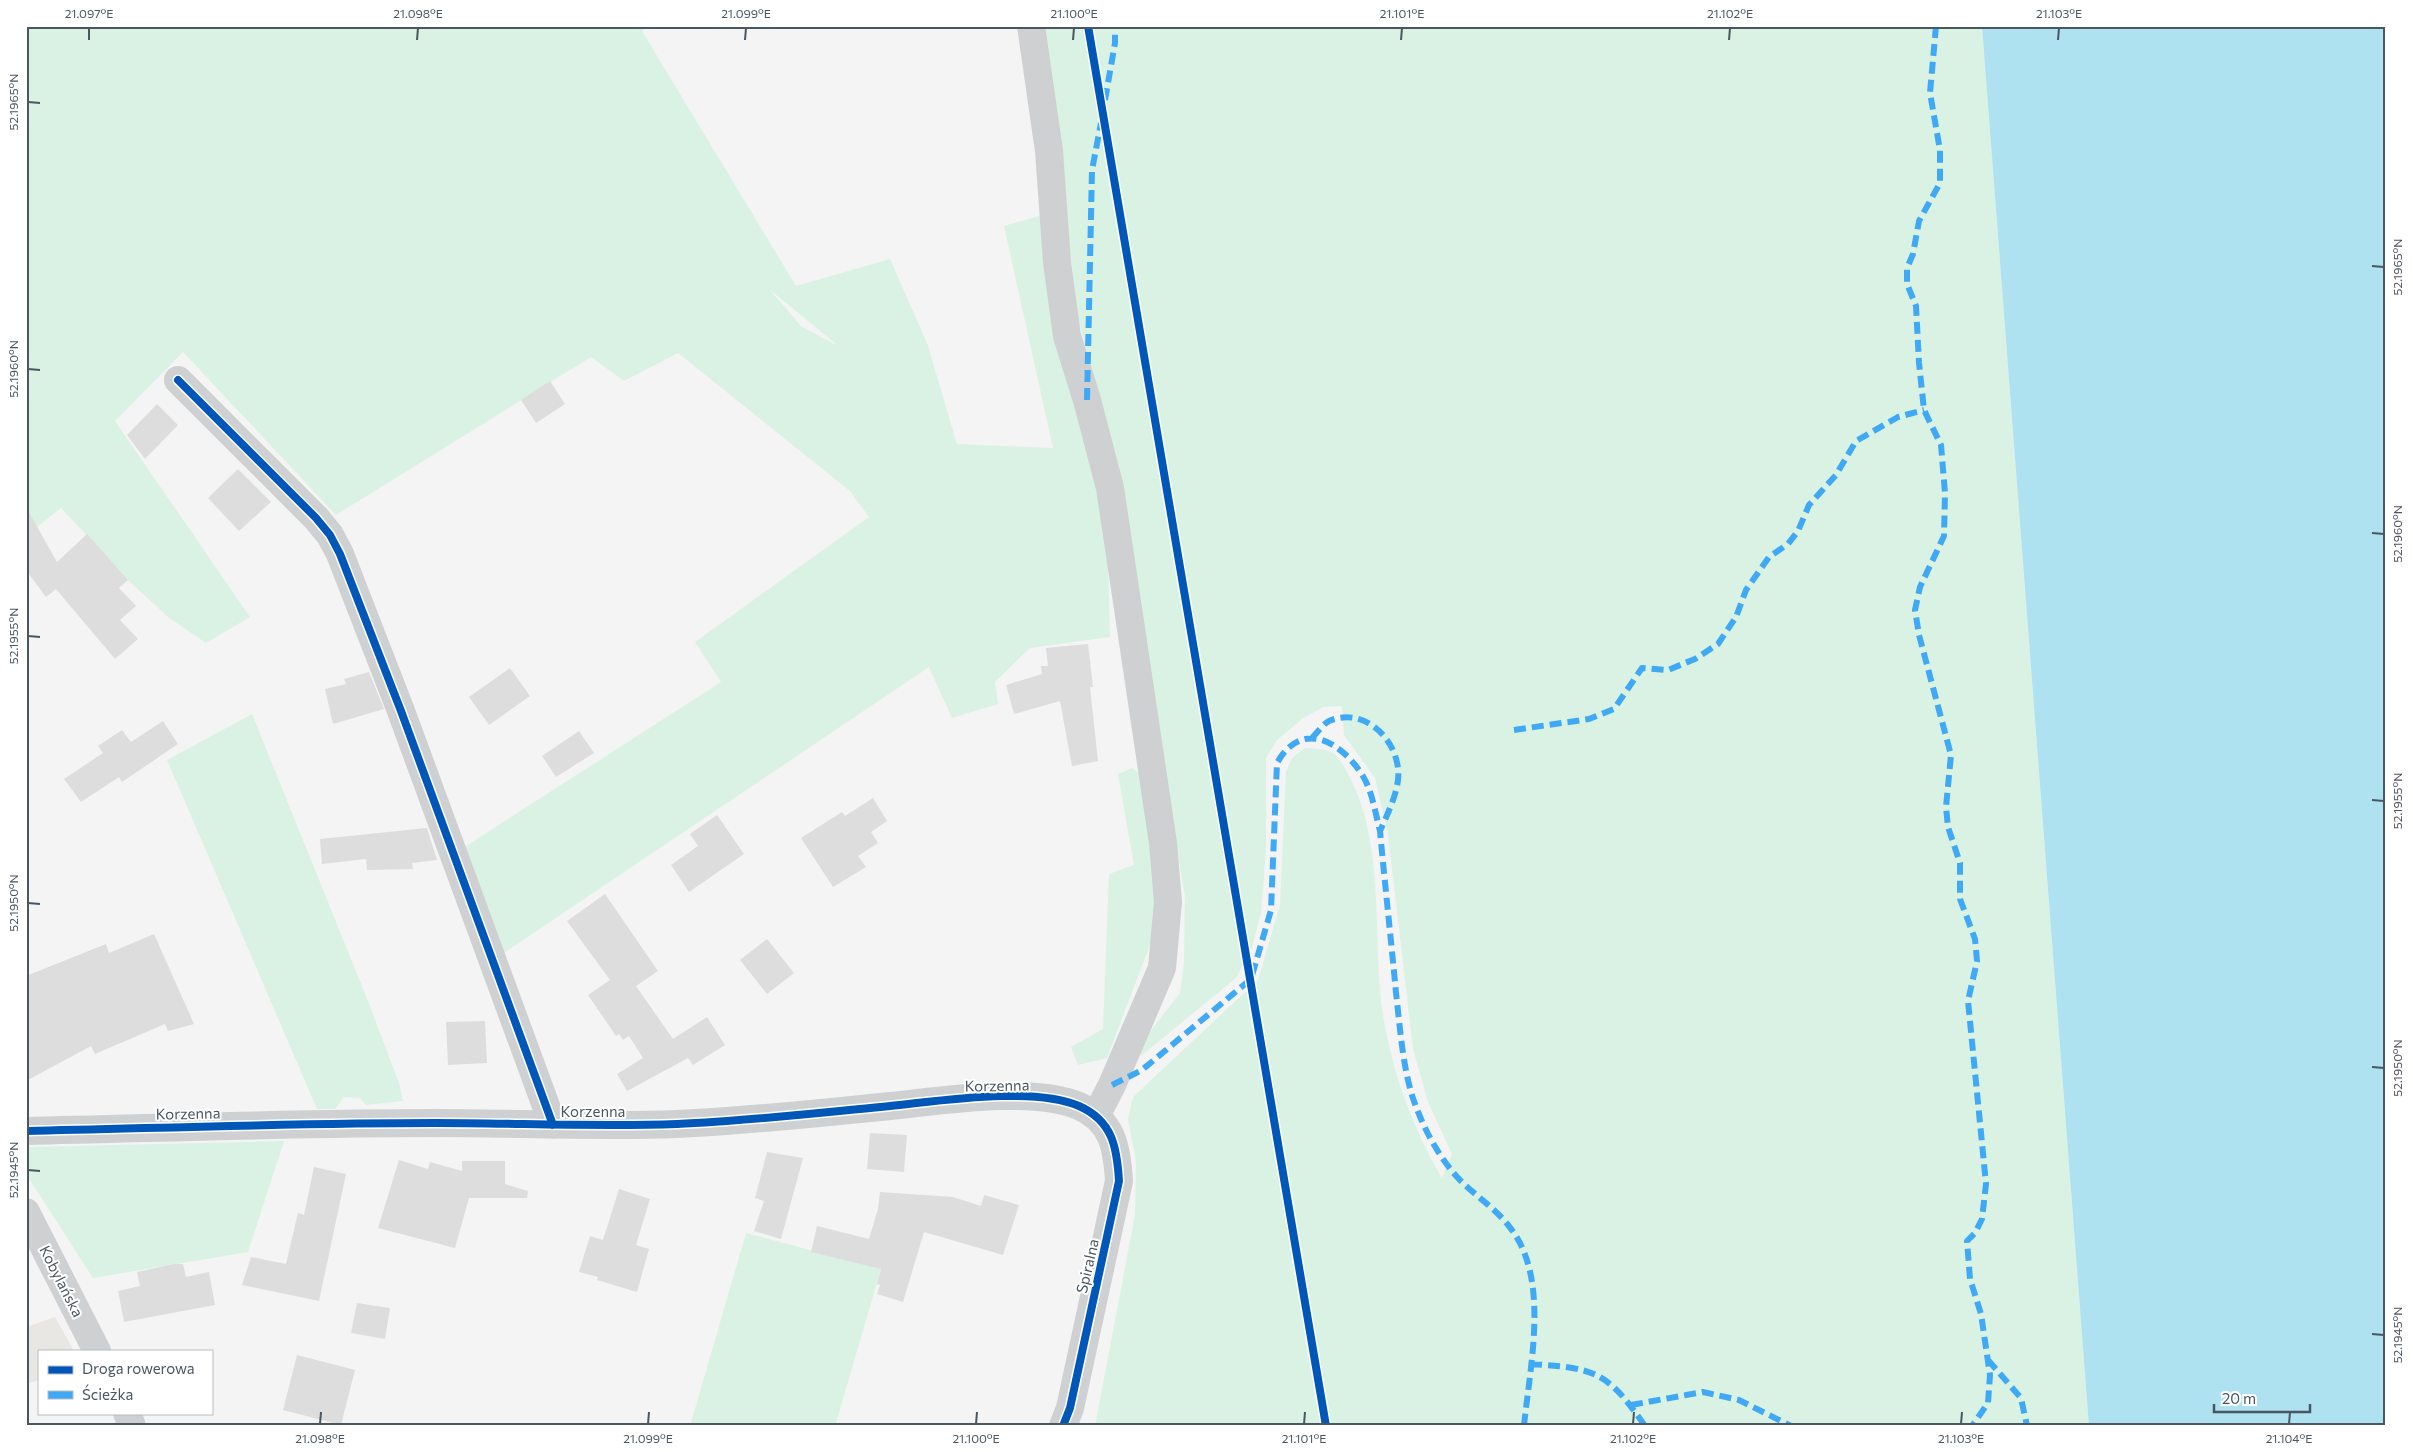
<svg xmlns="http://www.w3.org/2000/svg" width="2412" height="1452" font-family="Commissioner,sans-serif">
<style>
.commercial{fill:#e8e7e3}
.green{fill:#d9f2e3;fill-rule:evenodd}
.water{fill:#aee2f0}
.building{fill:#ddddde}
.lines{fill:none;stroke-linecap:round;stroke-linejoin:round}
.minor{stroke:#ced0d2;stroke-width:28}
.quiet{stroke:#3fa9f5;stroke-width:6;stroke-dasharray:12 6;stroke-linecap:butt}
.cycleway-casing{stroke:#fff;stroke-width:11}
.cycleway{stroke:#0057b8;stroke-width:8}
.ticks{fill:none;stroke:#4a5661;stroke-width:2}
.labels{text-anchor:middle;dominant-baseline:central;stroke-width:4;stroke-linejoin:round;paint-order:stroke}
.street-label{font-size:15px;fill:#4a5661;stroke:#fff}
.neatline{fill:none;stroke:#4a5661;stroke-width:2}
.ticks-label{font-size:12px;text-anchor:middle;fill:#4a5661}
</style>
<rect width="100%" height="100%" fill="#f4f4f4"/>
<path class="commercial" d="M55,1317L74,1351H39V1380L26,1384V1327Z"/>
<path class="green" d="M26,26H649L642,31L796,286L890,259L927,343L957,444L1053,448L1004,226L1042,215L1106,491L1110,637L1030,648L995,682L998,704L952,718L929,667L501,955L463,848L721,682L695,642L869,517L850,491L678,353L624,381L591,357L336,515L183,352L115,421L250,617L206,643L168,617L128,580L61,508L37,527L26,521ZM769,289L836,344V345L801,326Z
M1041,26H1982L2089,1426H1095L1135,1215L1136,1162L1128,1119L1133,1097L1258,980L1280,905L1286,772L1292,758L1305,748C1314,749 1326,748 1334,754C1341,759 1345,769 1349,776C1386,844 1372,940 1383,1015C1392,1072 1413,1129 1442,1178L1452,1154L1428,1102L1413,1049L1388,834L1375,778L1344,735L1342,706L1323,707L1302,719L1277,740L1266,758V851L1261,913L1252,947L1236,978L1141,1056L1142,1042L1180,993L1184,963L1185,897L1148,673L1121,483L1078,318L1053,106Z
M252,714L368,1001L399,1083L403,1101L366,1105L360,1098L344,1097L335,1109H317L167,760Z
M1132,768L1141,775L1159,899L1153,937L1107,1058L1078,1065L1071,1047L1103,1029L1109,874L1134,865L1118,774Z
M284,1141L248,1252L93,1278L26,1174V1150L29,1147Z
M746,1233L881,1269L835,1426H690Z"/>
<path class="water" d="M1982,26H2386V1426H2089Z"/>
<path class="building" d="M550,381L565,404L536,423L521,400Z
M157,404L178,425L145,459L127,435Z
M238,469L271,502L239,531L208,498Z
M26,507L57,562L87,534L128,580L119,588L136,606L120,620L138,639L115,659L56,589L46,597L26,570Z
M1088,644L1093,687H1090L1098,761L1072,766L1060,701L1014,714L1006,685L1042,674L1041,666H1048L1046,648Z
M510,668L530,696L489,725L469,697Z
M369,672L384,709L333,724L325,689L346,684L344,679Z
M163,721L178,744L122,782L119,777L81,802L64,779L103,753L98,746L122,730L131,742Z
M579,731L594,753L556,777L542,756Z
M873,798L887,821L871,832L878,843L858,856L866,867L833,887L801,838L842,812L845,816Z
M717,815L744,854L689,892L671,865L698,846L690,834Z
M427,828L437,860L412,863L413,869L367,870L366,859L322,864L320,839Z
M605,894L658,971L636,986L673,1039L707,1017L725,1045L693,1065L688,1058L627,1091L617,1074L643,1058L629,1036L623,1040L619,1034L616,1036L588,995L610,980L567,921Z
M154,934L194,1024L168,1031L165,1024L95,1054L91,1046L26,1081V976L106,944L109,953Z
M767,939L794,973L767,994L740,960Z
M485,1021L487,1063L448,1065L446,1022Z
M870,1133L907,1135L904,1172L867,1169Z
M767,1152L803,1158L781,1239L754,1231L764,1201L755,1198Z
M399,1160L428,1169L430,1162L462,1171V1161H505V1184L528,1191L527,1198H469L455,1248L378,1228Z
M314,1167L346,1174L319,1301L242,1285L251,1257L286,1264L298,1213L304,1215Z
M619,1189L650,1199L636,1245L649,1249L637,1292L597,1280L598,1277L579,1272L590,1236L603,1240Z
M880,1192L953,1197L981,1206L984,1195L1019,1205L1003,1255L924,1232L903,1302L877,1294L880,1285L877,1284L881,1269L811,1252L817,1226L869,1239L878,1209Z
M174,1264H183L186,1277L209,1272L215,1305L124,1322L118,1291L140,1286L137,1272Z
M357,1303L390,1308L385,1339L351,1333Z
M297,1355L355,1370L341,1425L283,1410Z"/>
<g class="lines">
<path class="minor" d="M1031,26L1049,151L1057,262L1067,336L1087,400L1110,488L1163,843L1168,902L1162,968L1112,1085L1096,1116
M178,380L316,518L330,535L340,554L401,711L553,1125
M26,1131C163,1128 299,1123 435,1123C516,1123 597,1127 677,1124C748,1121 819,1113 890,1106C940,1101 1033,1086 1079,1106C1113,1121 1117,1148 1119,1181L1070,1408L1063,1426
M26,1212L97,1351
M127,1413L132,1426"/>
<path class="quiet" d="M1936,26L1930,93L1940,150V183L1919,221L1913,254L1907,268V284L1916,306L1919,363L1924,410L1941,445L1945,493L1944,536L1920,587L1915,610L1919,635L1951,755L1946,807L1948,827L1960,863V899L1975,939L1977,961L1968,1001L1986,1184L1982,1219L1975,1233L1967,1241L1970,1279L1981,1314L1990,1375L1988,1403L1972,1426
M1105,100L1115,43V26
M1087,400L1092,170L1101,123
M1514,730L1589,719L1614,709L1642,668L1668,670L1695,659L1718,644L1736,617L1746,590L1769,557L1788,544L1798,531L1809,505L1836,475L1856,441L1898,417L1924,410
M1312,738C1317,733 1323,724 1329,721C1366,705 1402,743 1398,780C1396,797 1387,815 1380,831
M1112,1085L1142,1070L1251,979L1271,910L1277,763C1301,720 1339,740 1361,773C1372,789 1375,812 1380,831C1385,885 1391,939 1396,993C1400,1027 1403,1072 1415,1104C1425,1131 1439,1157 1458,1178C1474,1195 1494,1207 1508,1225C1551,1276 1530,1364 1524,1426
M1988,1360L2021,1398L2027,1426
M1530,1364C1595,1368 1607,1371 1645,1426
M1631,1405L1703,1392L1739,1400L1791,1426"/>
<g class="cycleway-casing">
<path id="cycleway" d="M1088,26L1326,1426
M178,380L316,518L330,535L340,554L401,711L553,1125
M26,1131C163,1128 299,1123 435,1123C516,1123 597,1127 677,1124C748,1121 819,1113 890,1106C940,1101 1033,1086 1079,1106C1113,1121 1117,1148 1119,1181L1070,1408L1063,1426"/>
</g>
<use href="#cycleway" class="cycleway"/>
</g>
<path class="ticks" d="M89,40V28M417,40L418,28M745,40L746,28M1073,40L1074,28M1401,40L1402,28M1729,40L1730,28M2058,40L2059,28M28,102L40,103M2372,266L2384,267M28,369L40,370M2372,533L2384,534M28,636L40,637M2372,800L2384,801M28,903L40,904M2372,1067L2384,1068M28,1170L40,1171M2372,1334L2384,1335M320,1424L321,1412M648,1424L649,1412M976,1424L977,1412M1304,1424L1305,1412M1633,1424L1634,1412M1961,1424L1962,1412M2289,1424L2290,1412"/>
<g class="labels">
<g class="street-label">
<text transform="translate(997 1085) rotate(-1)">Korzenna</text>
<text x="593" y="1111">Korzenna</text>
<text transform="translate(188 1113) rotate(-1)">Korzenna</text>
<text transform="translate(1087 1266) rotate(-77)">Spiralna</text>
<text transform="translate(62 1281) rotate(63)">Kobylańska</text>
</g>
</g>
<rect width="2412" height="1452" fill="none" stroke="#ffffff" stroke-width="55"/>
<rect x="38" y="1350" width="175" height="65" fill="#ffffff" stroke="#b7bbc0"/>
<rect x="48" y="1366" width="25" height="8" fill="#0057b8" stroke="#b7bbc0"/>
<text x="82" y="1374" font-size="15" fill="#4a5661">Droga rowerowa</text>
<rect x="48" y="1391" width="25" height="8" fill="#3fa9f5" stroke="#b7bbc0"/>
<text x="82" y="1400" font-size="15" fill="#4a5661">Ścieżka</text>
<path d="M2214 1404v8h96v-8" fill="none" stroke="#4a5661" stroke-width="2.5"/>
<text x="2222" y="1404" font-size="15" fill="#4a5661" stroke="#ffffff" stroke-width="4" paint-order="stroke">20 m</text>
<rect x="28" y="28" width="2356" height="1396" class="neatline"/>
<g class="ticks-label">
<text x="89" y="18">21.097°E</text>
<text x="418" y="18">21.098°E</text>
<text x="746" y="18">21.099°E</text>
<text x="1074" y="18">21.100°E</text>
<text x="1402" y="18">21.101°E</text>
<text x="1730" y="18">21.102°E</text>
<text x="2059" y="18">21.103°E</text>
<text transform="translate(14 102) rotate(-90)" y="4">52.1965°N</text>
<text transform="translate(2398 267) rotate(-90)" y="4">52.1965°N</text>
<text transform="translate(14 369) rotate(-90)" y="4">52.1960°N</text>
<text transform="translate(2398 534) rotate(-90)" y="4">52.1960°N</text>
<text transform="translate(14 636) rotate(-90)" y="4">52.1955°N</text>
<text transform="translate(2398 801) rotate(-90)" y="4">52.1955°N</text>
<text transform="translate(14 903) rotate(-90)" y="4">52.1950°N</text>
<text transform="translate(2398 1068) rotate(-90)" y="4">52.1950°N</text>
<text transform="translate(14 1170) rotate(-90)" y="4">52.1945°N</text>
<text transform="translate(2398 1335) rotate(-90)" y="4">52.1945°N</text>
<text x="320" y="1443">21.098°E</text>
<text x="648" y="1443">21.099°E</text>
<text x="976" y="1443">21.100°E</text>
<text x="1304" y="1443">21.101°E</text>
<text x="1633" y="1443">21.102°E</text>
<text x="1961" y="1443">21.103°E</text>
<text x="2289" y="1443">21.104°E</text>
</g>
</svg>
